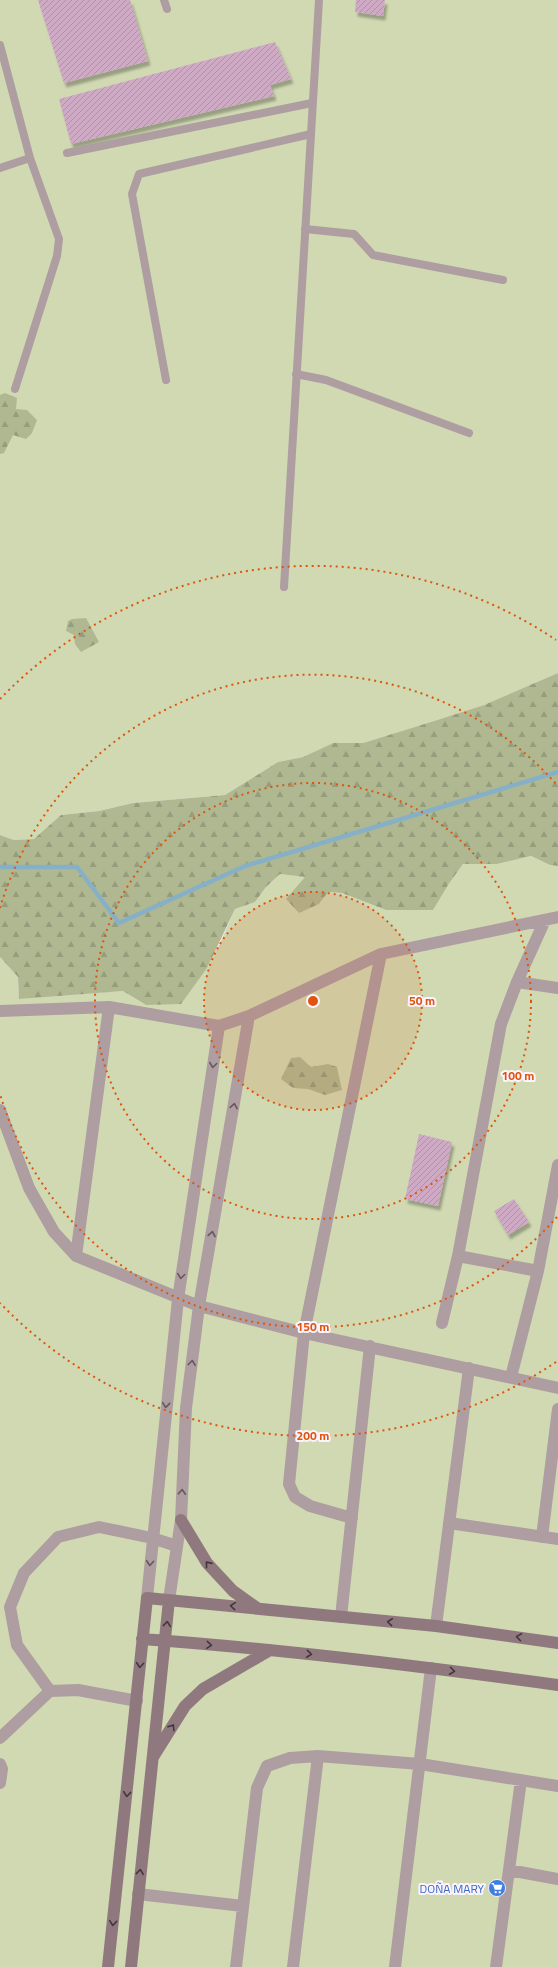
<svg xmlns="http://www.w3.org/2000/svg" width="558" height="1967" font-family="'Titillium Web',sans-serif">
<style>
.green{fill:#d0d9b2}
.forest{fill:url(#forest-firs)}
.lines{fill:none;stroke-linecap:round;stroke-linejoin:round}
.stream{stroke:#86b0c7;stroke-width:4.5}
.building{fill:url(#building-hatch);filter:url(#shadow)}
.service{stroke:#ae9da1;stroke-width:8}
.minor{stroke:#ae9da1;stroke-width:12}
.secondary{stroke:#90787f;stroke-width:12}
.oneway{stroke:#64585f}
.oneway2{stroke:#44363f}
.ring{fill:none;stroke:#de560d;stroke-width:2;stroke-dasharray:2 4}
.labels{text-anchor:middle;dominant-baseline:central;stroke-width:4;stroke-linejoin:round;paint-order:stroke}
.shop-label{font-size:12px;fill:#366cbe;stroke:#fdf3ff;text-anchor:end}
.centre{fill:#de560d;stroke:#fdf3ff;stroke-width:2}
.ring-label{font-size:12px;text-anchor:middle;font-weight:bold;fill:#de560d;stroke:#fdf3ff;stroke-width:4;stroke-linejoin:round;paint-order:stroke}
</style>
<defs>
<pattern id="forest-firs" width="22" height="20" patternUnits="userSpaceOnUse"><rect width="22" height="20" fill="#afb890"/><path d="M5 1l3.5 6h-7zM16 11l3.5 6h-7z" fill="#969d7c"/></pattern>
<pattern id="building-hatch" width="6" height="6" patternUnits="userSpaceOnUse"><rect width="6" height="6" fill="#cfaac5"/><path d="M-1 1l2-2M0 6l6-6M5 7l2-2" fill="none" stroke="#b191a9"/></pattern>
<filter id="shadow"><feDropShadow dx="2.5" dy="4.5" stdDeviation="1" flood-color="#0004"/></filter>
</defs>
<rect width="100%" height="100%" fill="#f8e1fc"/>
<path class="green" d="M0,0H558V673L484,705L434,721L363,743H333L303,757L278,762L225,795L133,803L99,811L61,815L35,839L14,840L0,835Z
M531,856L550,865L558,866V1967H0V957L18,977L19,998L123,991L146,1005L218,948L235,909L255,902L266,887L280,874L306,877L319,904L328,892L342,893L386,910L448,885L463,864H497Z"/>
<path class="forest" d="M5,393L17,398L16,409L27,410L37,420L32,433L26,439L13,435L4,453L0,454V395Z
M86,618L99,642L81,652L75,644L74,635L66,631L68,621L72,619Z
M558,673V866L550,865L531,856L497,864H463L448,885L433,910H386L342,893L328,892L319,904L299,913L286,899L305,877L280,874L266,887L255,902L235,909L207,968L181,1004L146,1005L123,991L19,999L18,977L0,957V835L14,840L34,839L61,815L99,811L133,803L225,795L278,762L303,757L333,743H363L434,721L484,705Z
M300,1057L311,1067L328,1064L337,1067L342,1090L325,1095L308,1089L293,1088L281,1079L291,1058Z"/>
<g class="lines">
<path class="stream" d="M0,867H77L119,923L245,866L558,772"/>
</g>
<path class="building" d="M38,0H130L148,61L64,83Z
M356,0H385L383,16L355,12Z
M275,42L291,79L270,85L274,96L71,144L59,99Z
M419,1134L452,1142L438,1206L405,1199Z
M514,1199L529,1222L508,1235L494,1211Z"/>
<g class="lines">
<path class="service" d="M164,0L167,9
M0,45L30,158L0,168
M67,153L312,103
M305,229L354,234L373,255L503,280
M296,374L326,380L469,433
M166,380L132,194L139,174L311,134
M15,389L57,256L59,239L30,158
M284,587L319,0"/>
<path class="minor" d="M517,982L558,988
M0,1011L109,1007L219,1026L249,1016L381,954L558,917
M0,1110L29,1188L54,1232L76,1256L199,1306L304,1333L558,1388
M76,1256L109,1007
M458,1256L538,1271
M442,1323L458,1256L501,1024L517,982L545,920
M511,1377L538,1271L558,1165
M352,1518L310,1506L295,1497L289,1484L304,1333L381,954
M449,1523L558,1539
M542,1537L558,1409
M147,1598L178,1299L219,1026
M169,1600L181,1520L186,1408L199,1306L249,1016
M341,1617L370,1346
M436,1626L469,1368
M50,1691L17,1645L10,1607L24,1573L58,1537L99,1527L152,1538L177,1546
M0,1738L50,1691L78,1690L137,1701
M0,1764L2,1769L0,1783
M509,1870L558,1879
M138,1894L243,1906
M236,1967L257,1788L267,1766L290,1758L318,1756L420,1764L558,1786
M293,1967L318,1756
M395,1967L431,1668
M496,1967L521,1780"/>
<path class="secondary" d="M181,1520L207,1563L233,1591L257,1608
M142,1639C281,1649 420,1666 558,1685
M153,1757L185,1706L203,1689L270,1650
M108,1967L147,1598L436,1626L558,1643
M131,1967L169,1600"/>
</g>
<defs><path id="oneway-chevron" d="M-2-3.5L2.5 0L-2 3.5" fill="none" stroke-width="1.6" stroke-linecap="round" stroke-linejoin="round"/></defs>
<g class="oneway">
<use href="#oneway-chevron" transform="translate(213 1065) rotate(98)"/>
<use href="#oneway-chevron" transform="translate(234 1106) rotate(-80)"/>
<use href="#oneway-chevron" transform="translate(212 1234) rotate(-80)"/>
<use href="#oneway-chevron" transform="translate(181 1276) rotate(98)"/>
<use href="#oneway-chevron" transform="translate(192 1363) rotate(-83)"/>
<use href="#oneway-chevron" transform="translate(166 1405) rotate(96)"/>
<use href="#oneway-chevron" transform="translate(182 1492) rotate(-87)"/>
<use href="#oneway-chevron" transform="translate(150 1563) rotate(95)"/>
</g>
<g class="oneway2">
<use href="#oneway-chevron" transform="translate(208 1564) rotate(-129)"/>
<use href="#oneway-chevron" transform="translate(233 1606) rotate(-175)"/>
<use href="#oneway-chevron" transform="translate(390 1622) rotate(-174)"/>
<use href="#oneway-chevron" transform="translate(167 1624) rotate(-84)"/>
<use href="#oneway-chevron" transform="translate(519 1637) rotate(-172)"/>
<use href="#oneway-chevron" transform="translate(209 1645) rotate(5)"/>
<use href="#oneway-chevron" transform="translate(309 1654) rotate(6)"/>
<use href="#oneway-chevron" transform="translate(140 1665) rotate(95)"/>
<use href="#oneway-chevron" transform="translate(452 1671) rotate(8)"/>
<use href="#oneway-chevron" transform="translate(172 1727) rotate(-58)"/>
<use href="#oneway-chevron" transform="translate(127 1794) rotate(96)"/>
<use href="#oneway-chevron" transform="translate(140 1872) rotate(-84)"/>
<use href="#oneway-chevron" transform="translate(113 1923) rotate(96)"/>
</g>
<circle cx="313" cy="1001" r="109" fill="#de560d" fill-opacity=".12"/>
<g class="ring">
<circle cx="313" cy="1001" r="109"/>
<circle cx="313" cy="1001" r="218"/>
<path d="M557 1217A326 326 0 0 1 0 1094M0 908A326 326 0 0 1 557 785"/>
<path d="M556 1362A435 435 0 0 1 0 1303M0 699A435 435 0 0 1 556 640"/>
</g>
<defs>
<g id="supermarket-disc" transform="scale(0.9)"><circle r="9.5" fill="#3f7fe0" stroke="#fdf3ff"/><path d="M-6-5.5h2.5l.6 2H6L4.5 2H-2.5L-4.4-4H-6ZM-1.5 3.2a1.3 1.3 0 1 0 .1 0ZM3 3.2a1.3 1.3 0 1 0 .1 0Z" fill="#fff"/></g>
</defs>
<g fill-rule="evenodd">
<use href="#supermarket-disc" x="497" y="1888"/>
</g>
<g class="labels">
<g class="shop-label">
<text x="484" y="1888">DOÑA MARY</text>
</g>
</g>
<circle cx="313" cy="1001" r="6" class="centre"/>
<g class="ring-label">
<text x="422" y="1005">50 m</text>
<text x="518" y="1080">100 m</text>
<text x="313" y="1331">150 m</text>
<text x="313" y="1440">200 m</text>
</g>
</svg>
